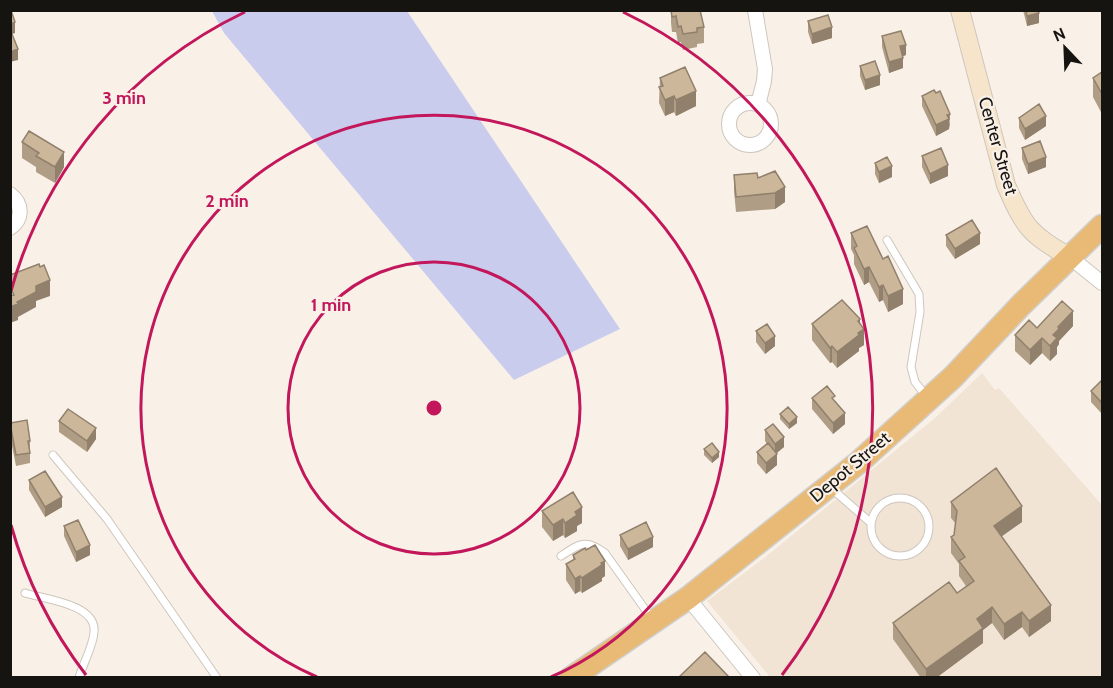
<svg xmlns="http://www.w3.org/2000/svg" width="1113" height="688" font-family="Cabin,sans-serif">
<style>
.built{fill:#f1e4d5}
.green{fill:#c9cced}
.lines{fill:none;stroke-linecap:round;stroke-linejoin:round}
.service-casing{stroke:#cdc6bd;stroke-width:9}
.minor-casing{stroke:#cdc6bd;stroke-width:16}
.secondary-casing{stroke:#cdc6bd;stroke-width:20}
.trunk-casing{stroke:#d0d0cf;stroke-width:25}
.service{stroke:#fff;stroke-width:7}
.minor{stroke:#fff;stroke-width:14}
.secondary{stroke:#f7e5cb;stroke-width:18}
.trunk{stroke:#e8ba76;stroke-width:22}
.wall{fill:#b09d85}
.shaded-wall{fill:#90806c}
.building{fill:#cdb79b;stroke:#90806c;stroke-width:1.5}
.ring{fill:none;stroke:#c2185b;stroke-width:3}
.labels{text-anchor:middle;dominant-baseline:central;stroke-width:4.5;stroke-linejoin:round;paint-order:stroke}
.street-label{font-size:18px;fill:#161410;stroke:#f9f1e8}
.centre{fill:#c2185b;stroke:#f9f1e8;stroke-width:3}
.ring-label{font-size:18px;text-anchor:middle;font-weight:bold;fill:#c2185b;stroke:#f9f1e8;stroke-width:4.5;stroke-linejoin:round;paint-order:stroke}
</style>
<rect width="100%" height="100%" fill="#f9f1e8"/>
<path class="built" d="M982,373L995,390L999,388L1102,505V677H770L707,601L768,555L935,418Z"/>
<path class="green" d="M212,11H407L620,329L514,380L224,33Z"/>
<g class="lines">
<g class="service-casing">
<path id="service" d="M887,240L919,294L920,312L911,367L915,382L927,397
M53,455L107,519L217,678
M831,488L871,523
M871 527a29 29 0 1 1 58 0a29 29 0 1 1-58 0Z
M561,556C579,544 586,538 605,553L652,619
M25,593C44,599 97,604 94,632C93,647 83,663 79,678"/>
</g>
<g class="minor-casing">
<path id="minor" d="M755,10L765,69L764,81L758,105
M729 124a21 21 0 1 1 42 0a21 21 0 1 1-42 0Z
M10,194C23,204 23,219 10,228
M1071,258L1102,283
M688,598L753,678"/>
</g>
<g class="secondary-casing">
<path id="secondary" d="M960,10L1006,185C1025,229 1030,234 1071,258"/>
</g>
<g class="trunk-casing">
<path id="trunk" d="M571,678L688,598L858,463L953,377L1022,304L1102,226"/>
</g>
<use href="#service" class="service"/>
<use href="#minor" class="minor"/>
<use href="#secondary" class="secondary"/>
<use href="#trunk" class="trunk"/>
</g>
<path class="wall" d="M671,10H700L704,27V43L697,44V47L683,50L681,42L678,43L676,32H672L671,23Z
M1023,10H1038L1039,23L1027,26Z
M808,21L832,38L812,44L808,32Z
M882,36L906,55L903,56V68L889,73L882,47Z
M860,66L880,85L865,90L860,76Z
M1102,72V114L1093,97V78Z
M660,78L696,106L676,116L674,112L665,116L659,103Z
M936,93L950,124L949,129L936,136L922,106V96Z
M1019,118L1046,126L1025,140L1019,128Z
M22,142L64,167L55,183L36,172V167L22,158Z
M1022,148L1046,167L1028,174L1022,159Z
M922,156L948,176L930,184L922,167Z
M875,163L892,177L879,183L875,174Z
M734,175L758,178L785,202L775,209L736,212L734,191Z
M851,233L903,304L888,312L883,300L879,302L869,282L864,285L854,264V255L851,249Z
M946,235L980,244L955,259L946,246Z
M812,324H860L864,345L859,348V351L837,368L832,362L830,363L812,340Z
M1073,326L1059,341V344L1057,347V354L1050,361L1042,353L1030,365L1015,351V335L1037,328Z
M756,331L775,346L765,354L756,342Z
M1102,381V414L1091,402V391Z
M812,398L835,401L845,424L833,434L812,409Z
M780,414L797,423L789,429L780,419Z
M59,421L96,439L87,452L59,432Z
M10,423L30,441V463L16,466L10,436Z
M765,430L784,447L776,454L777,465L766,474L757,463V452L767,444L765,441Z
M704,449L719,457L712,463L704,455Z
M29,480L62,507L45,517L29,490Z
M951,502L1022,522L1001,536L1051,621L1029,637L1022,627L1004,640L992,623L983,630V643L936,678H921L893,639V623L957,593L966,586L959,576V564L951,553V537L954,535L956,524L951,518Z
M542,511L582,523L577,526V531L565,538L563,535L553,541L542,527Z
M64,526L90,555L76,562L64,536Z
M620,535L653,547L628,560L620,546Z
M573,555L605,576L602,578V581L582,593L580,591L575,594L566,580V564L573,560Z"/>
<path class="shaded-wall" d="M1039,13V23L1027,26V16Z
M15,22V33L10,35V24Z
M832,27V38L812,44V34Z
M906,45V55L900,57V46Z
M18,49V60L10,62V52Z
M903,58V68L889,73V62Z
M880,75V85L865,90V80Z
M696,91V106L676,116V100Z
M674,96V112L665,116V100Z
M950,114L949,129L936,136V125L947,115Z
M1046,116V126L1025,140V129Z
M64,152V167L55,183V167Z
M1046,157V167L1028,174V164Z
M948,165V176L930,184V174Z
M892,166V177L879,183V172Z
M785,187V202L775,209V193Z
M980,233V244L955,259V249Z
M869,267V282L864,285V269Z
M50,280V296L36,301V307L18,317V320L10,323V307L36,286Z
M883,285V300L879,302V287Z
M903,289V304L888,312V296Z
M1073,311V326L1059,341V344L1057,347V354L1050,361V346L1053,335L1058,327Z
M860,319V332L864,329V345L859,348V351L837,368V352L858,321Z
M775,336V346L765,354V343Z
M1042,338V353L1030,365V350Z
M832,346V362L830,363V348Z
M845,413V424L833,434V423Z
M797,417V423L789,429V424Z
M96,428V439L87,452V441Z
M784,437V447L775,454V444Z
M719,452V457L712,463V458Z
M777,454V465L766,474V463Z
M62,497V507L45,517V507Z
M1022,506V522L994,542V526Z
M582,507V523L577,526V531L565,538V523L575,512Z
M563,519V535L553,541V525Z
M653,537V547L628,560V549Z
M90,545V555L76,562V552Z
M605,561V576L602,578V581L582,593V578Z
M580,576V591L575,594V579Z
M1051,605V621L1029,637V621Z
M992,607V623L983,630V643L936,678H926V669L977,619Z
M1022,612V627L1004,640V624Z"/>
<path class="building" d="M671,10H700L704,27L697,28V32L683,34L681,26L678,27L676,16L672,17Z
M1026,10H1038L1039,13L1027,16Z
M12,13L15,22L10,24V14Z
M828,15L832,27L812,34L808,21Z
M10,29L18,49L10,52Z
M901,31L906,45L900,46L903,58L889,62L882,36Z
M875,61L880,75L865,80L860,66Z
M685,67L696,91L676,100L674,96L665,100L659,87L663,86L660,78Z
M1102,72V94L1093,78Z
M934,90L936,93L940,91L950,114L947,115L949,119L936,125L922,96Z
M1039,104L1046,116L1025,129L1019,118Z
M29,131L64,152L55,167L36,156L39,153L22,142Z
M1040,141L1046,157L1028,164L1022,148Z
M941,148L948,165L930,174L922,156Z
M887,157L892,166L879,172L875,163Z
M775,171L785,187L775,193L736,197L734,175L757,173L758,178Z
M972,220L980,233L955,249L946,235Z
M867,226L883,259L888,256L903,289L888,296L883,285L879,287L869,267L864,269L854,248L857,246L851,233Z
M39,264L40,267L44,265L50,280L36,286V292L17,302L18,304L10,307V296L14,295L10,287V275Z
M842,300L860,319L858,321L864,329L858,333L859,335L837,352L832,346L830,348L812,324Z
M1062,301L1073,311L1058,327L1059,329L1053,335L1057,338L1050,346L1042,338L1030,350L1015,335L1029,320L1037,328Z
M767,324L775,336L765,343L756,331Z
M1102,380V403L1091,391Z
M827,386L835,396L832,398L845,413L833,423L812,398Z
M788,407L797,417L789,424L780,414Z
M68,409L96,428L87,441L59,421Z
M27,420L30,441H28L30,453L16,455L10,423Z
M773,424L784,437L775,444L765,430Z
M712,443L719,452L712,458L704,449Z
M768,443L777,454L766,463L757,452Z
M996,468L1022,506L994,526L1051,605L1029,621L1022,612L1004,624L992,607L977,619L983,628L926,669L893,623L949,582L957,593L974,581L959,561L965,557L951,537L954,535L957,511L951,502Z
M45,471L62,497L45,507L29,480Z
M573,492L582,507L575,512L577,515L565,523L563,519L553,525L542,511Z
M78,520L90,545L76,552L64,526Z
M646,522L653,537L628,549L620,535Z
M595,545L605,561L601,563L602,565L582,578L580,576L575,579L566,564L575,559L573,555L585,548L586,550Z
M705,652L728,676L727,678H678Z"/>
<g class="ring">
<circle cx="434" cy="408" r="146"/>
<path d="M317 677A293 293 0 1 1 551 677"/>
<path d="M86 675A439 439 0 0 1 11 525M11 291A439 439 0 0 1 245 12M623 12A439 439 0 0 1 782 675"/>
</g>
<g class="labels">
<g class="street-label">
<text transform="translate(998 146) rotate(74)">Center Street</text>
<text transform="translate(850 467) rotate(-40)">Depot Street</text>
</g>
</g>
<circle cx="434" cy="408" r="9" class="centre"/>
<g class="ring-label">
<text x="124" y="104">3 min</text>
<text x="227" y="207">2 min</text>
<text x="331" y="311">1 min</text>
</g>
<rect width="1113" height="688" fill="none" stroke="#161410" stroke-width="24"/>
<g transform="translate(1065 48) rotate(337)" stroke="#f9f1e8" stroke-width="4.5" paint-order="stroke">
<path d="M0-4.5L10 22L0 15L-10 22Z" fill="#161410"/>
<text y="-9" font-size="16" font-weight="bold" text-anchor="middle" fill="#161410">N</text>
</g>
</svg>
